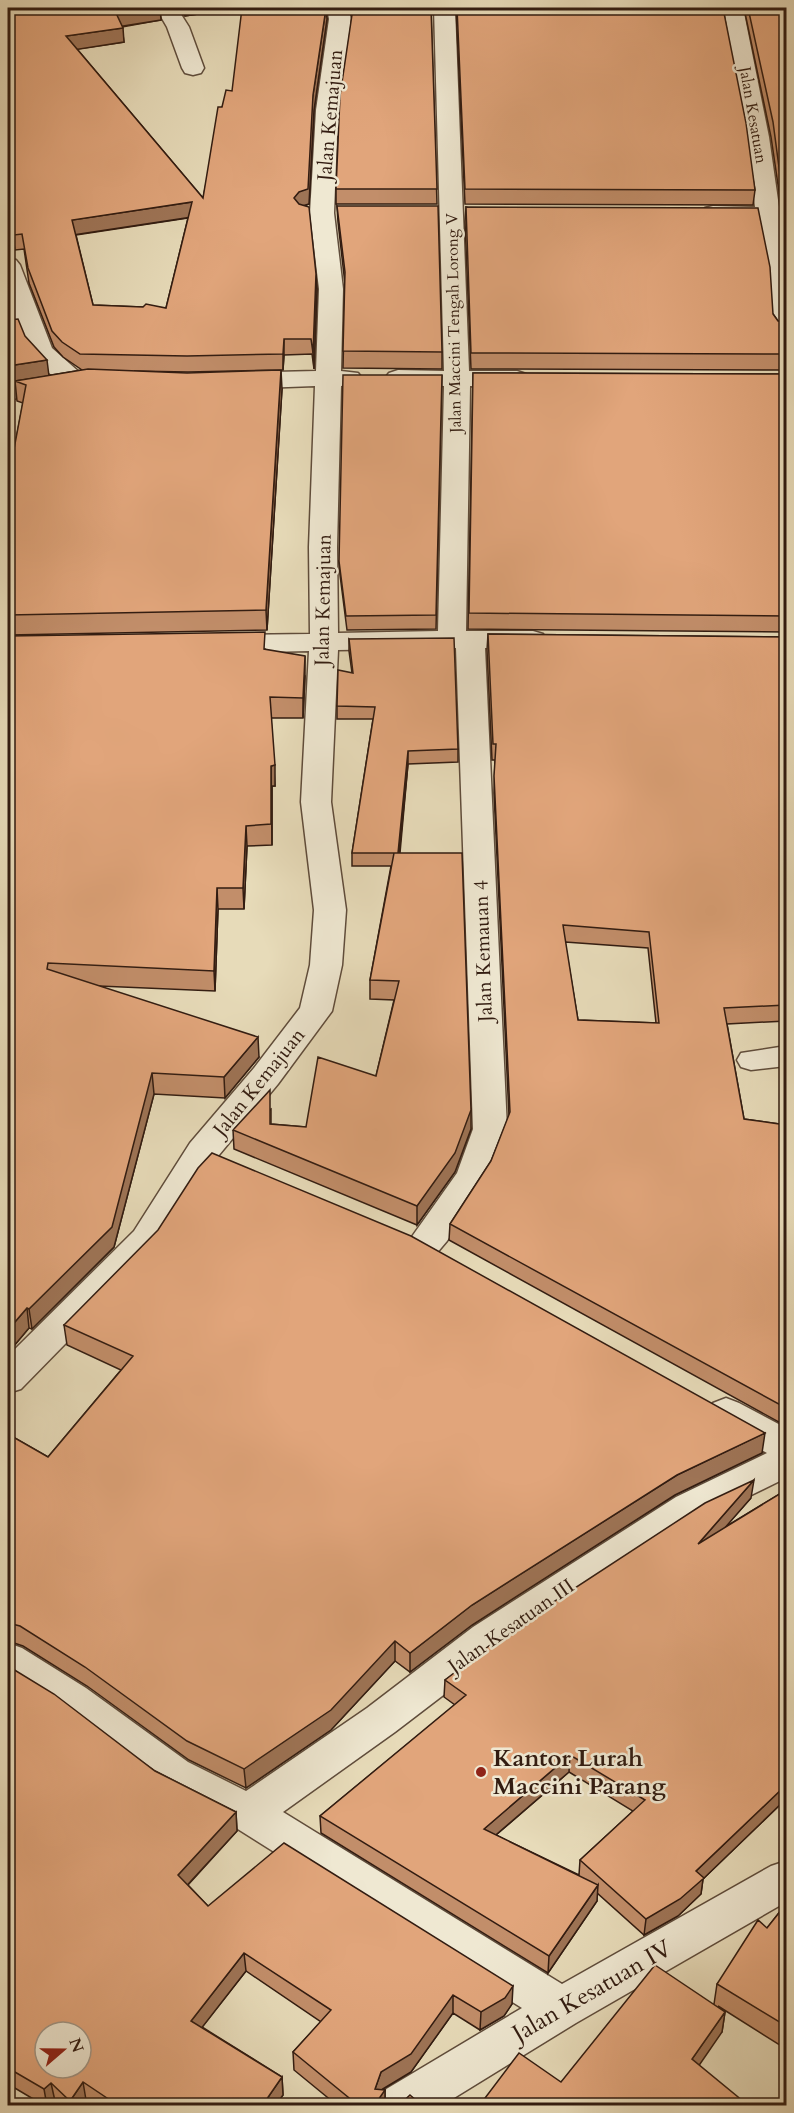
<svg xmlns="http://www.w3.org/2000/svg" width="794" height="2113" font-family="Cardo,serif">
<style>
.lines{fill:none;stroke-linecap:round;stroke-linejoin:round}
.service-casing{stroke:#5f4c3b;stroke-width:3}
.minor-casing{stroke:#5f4c3b;stroke-width:3}
.service{fill:#efe8d2;fill-rule:evenodd}
.minor{fill:#efe8d2;fill-rule:evenodd}
.wall{fill:#c28e6a;stroke:#321c11;stroke-width:1.5;fill-rule:evenodd}
.shaded-wall{fill:#9e7456;stroke:#321c11;stroke-width:1.5}
.building{fill:#e1a57b;stroke:#321c11;stroke-width:1.5;fill-rule:evenodd}
.poi-dot{fill:#8f2418;stroke:#efe8d2;stroke-width:2}
.labels{text-anchor:middle;dominant-baseline:central;stroke-width:5;stroke-linejoin:round;paint-order:stroke}
.far-street-label{font-size:16px;fill:#321c11;stroke:#efe8d2}
.street-label{font-size:20px;fill:#321c11;stroke:#efe8d2}
.near-poi-label{font-size:24px;font-weight:bold;fill:#321c11;stroke:#efe8d2;text-anchor:start}
.near-street-label{font-size:24px;fill:#321c11;stroke:#efe8d2}
</style>
<rect width="100%" height="100%" fill="#e7dbb9"/>
<filter id="stains"><feTurbulence type="fractalNoise" baseFrequency=".00333" numOctaves="4"/><feColorMatrix values="0 0 0 0 .2 0 0 0 0 .09 0 0 0 0 .02 0 0 0 .5 -.17"/></filter>
<radialGradient id="worn" r=".72"><stop offset=".6" stop-color="#630" stop-opacity="0"/><stop offset="1" stop-color="#630" stop-opacity=".3"/></radialGradient>
<g class="lines">
<g class="service-casing">
<path id="service" d="M786,1046V1066L751,1070L741,1067L737,1060L741,1053Z"/>
</g>
<g class="minor-casing">
<path id="minor" d="M156,8H177L189,27L204,68L201,73L193,75L185,73L182,68L167,27Z
M327,8H348L351,19L338,110L334,213L343,289L341,371L358,373L362,378L358,383L341,386L337,547L338,633L438,631L444,386L389,383L385,378L389,373L398,370L444,371L434,8H455L469,371H517L526,374L530,379L526,384L517,387L470,386L466,631H533L543,634L547,640L543,646L533,649L485,648L507,1129L489,1176L447,1241L436,1254L424,1258L412,1254L406,1245L457,1173L473,1129L456,648L338,650L331,802L346,910L342,965L332,1011L278,1084L214,1161L158,1249L21,1389L8,1393V1356L134,1231L190,1143L254,1068L300,1008L310,965L314,910L301,802L309,651L221,653L211,650L207,644L211,638L221,635L310,634L309,547L315,386L236,389L227,386L223,381L227,376L236,373L316,371L319,289L310,213L316,110L329,19Z
M721,8H743L769,137L779,207H786V221H781L786,243V336L777,334L774,329L771,282L758,221L705,218L701,213L705,208L713,206L755,207L747,137Z
M8,258L16,260L20,265L52,348L87,379L83,384L8,400V384L53,376C18,351 3,298 8,258Z
M726,1398L739,1403L786,1428V1478L702,1519L501,1651L395,1732L283,1812L562,1984L771,1866L786,1861V1902L576,2023L441,2106H377L383,2091L522,2008L233,1826L158,1788L58,1712L8,1681V1643L22,1648L86,1688L188,1762L246,1791L367,1708L473,1627L676,1497L767,1453L713,1423L707,1413L713,1403Z"/>
</g>
<use href="#service" class="service"/>
<use href="#minor" class="minor"/>
</g>
<path class="wall" d="M8,8H160L161,20L122,27L124,42L77,49L203,198L222,107L232,91L327,19L314,110L309,204L304,206L317,289L314,369L312,354L284,355L283,370L188,372L134,371L282,389L267,630L8,635V481L23,403L17,401L15,381L82,370L63,357L54,347L29,283L24,249L15,250L13,237L8,238ZM188,218L166,308L93,305L76,235Z
M178,8H240L185,16Z
M350,8H431L437,204H336V189L352,14Z
M456,8H723L755,190L753,205L465,204Z
M744,8H786V206L781,205L771,137Z
M337,206L442,352V369L343,368L345,284L338,222Z
M466,207L773,314L778,321L786,322V370L471,369L465,222Z
M785,208H786V235L784,223Z
M473,373L786,374V632L468,629Z
M442,375L436,629L347,630L340,575L339,561Z
M488,634L786,637V1021L727,1024L744,1119L786,1125V1426L449,1240L450,1224L491,1161L509,1116L494,793L495,760H492L487,650ZM565,942L648,948L656,1023L578,1020Z
M8,636L265,649L305,676L303,718H271L275,786H272V845L247,846L244,909H218L215,991L99,986L259,1057L225,1098L154,1094L114,1247L32,1329L29,1328L8,1353Z
M349,639L458,749V762L408,764L400,853L471,1129L455,1172L417,1225L234,1149L233,1130L271,1109V1124L306,1127L376,1076L394,1000L370,999V980L391,866H352V853L373,719H337V706L352,673L349,651Z
M64,1325L762,1453L675,1495L472,1625L410,1672L395,1661L331,1730L246,1788L189,1760L87,1686L23,1646L8,1641V1434L48,1457L121,1370L67,1345Z
M786,1490V1799L703,1879L701,1894L678,1916L644,1935L597,1893V1901L548,1973L321,1833L320,1816L455,1705L444,1697L445,1680L751,1498L725,1527ZM569,1772L633,1811L580,1860L579,1875L496,1835Z
M8,1666L155,1771L236,1812L237,1831L188,1885L208,1906L512,2004L504,2016L480,2030L453,2013L411,2072L381,2090H385V2106H338L294,2070L293,2052L321,2022L246,1971L202,2027L282,2077L283,2095L275,2106H95L86,2100L82,2106H60L55,2101L49,2106H45L8,2084Z
M786,1904V2049L718,2006L725,2012L722,2032L561,2082L714,2004L717,1984L767,1928Z"/>
<path class="shaded-wall" d="M151,8H160L161,20L117,27L116,13Z
M184,8H240L185,16Z
M326,8L327,19L314,110L309,204L299,207L294,198L313,95Z
M123,28L124,42L67,51L66,36Z
M192,202V217L73,235L72,220Z
M11,222L13,237L8,238V223Z
M316,274L317,289L314,369L313,353Z
M284,339V355L283,370V354Z
M47,360L49,376L8,382V366Z
M281,370L282,389L267,630L266,610Z
M305,656V676L303,718V698Z
M408,751V764L398,866V853Z
M275,765V786H272V845L271,766Z
M246,826L247,846L244,909L243,888Z
M217,888L218,909L215,991L214,971Z
M258,1037L259,1057L225,1098L224,1077Z
M152,1073L154,1094L114,1247L32,1329L29,1309Z
M471,1110V1129L455,1172L417,1225V1206Z
M27,1308L29,1328L8,1353V1330Z
M765,1433L762,1453L675,1495L472,1625L410,1672V1653L472,1605L677,1475Z
M754,1480L751,1498L695,1562L698,1544Z
M395,1641V1661L331,1730L246,1788L244,1769Z
M570,1755L569,1772L483,1846L484,1829Z
M786,1785V1799L703,1879L701,1894L678,1916L644,1935L646,1919Z
M236,1812L237,1831L180,1893L178,1875Z
M598,1885L597,1901L548,1973L549,1956Z
M244,1953L246,1971L193,2039L191,2021Z
M513,1986L512,2004L504,2016L480,2030L481,2012Z
M453,1995V2013L411,2072L381,2090H385V2106H374L375,2089L381,2072Z
M725,2012L722,2032L689,2080L692,2059Z
M282,2077L283,2095L275,2106H262Z
M83,2082L86,2100L82,2106H71L70,2101Z
M51,2083L55,2101L49,2106H47L44,2089Z"/>
<path class="building" d="M8,8H151L116,13L123,28L66,36L203,198L218,107H222L226,90L232,91L242,8H326L313,95L308,189L299,192L294,198L299,204L309,207L316,274L313,353L311,339H284L283,354L187,356L80,354L62,342L52,331L28,268L22,234L14,235L11,222L8,223ZM192,202L166,308L146,304L143,307L93,305L72,220Z
M353,8H431L437,189H336L340,96Z
M457,8H723L746,123L755,190L465,189Z
M748,8H786V191L782,190L773,122Z
M337,206H438L442,352L343,351L345,272Z
M466,207L758,208L770,267L773,314L778,321L786,322V354L471,353Z
M18,319L25,336L47,360L8,366V320Z
M88,369L187,373L281,370L266,610L8,615V481L26,385L15,381Z
M473,373L786,374V616L469,613Z
M343,375H442L436,615L346,616L339,561Z
M265,632L264,649L305,656L303,698L270,697L275,765L271,766V824L246,826L243,888H217L214,971L48,963L47,969L258,1037L224,1077L152,1073L112,1227L29,1309L27,1308L8,1330V636Z
M488,634L786,637V1005L724,1008L744,1119L786,1125V1408L450,1224L491,1161L510,1112L494,776L496,744H493ZM563,925L649,932L659,1023L578,1020Z
M454,638L458,749L408,751L398,853H352L375,707L337,706L338,670L353,673L349,639Z
M394,853H462L471,1110L455,1153L417,1206L233,1130L270,1090V1124L306,1127L318,1057L376,1076L399,981L370,980Z
M212,1153L411,1236L765,1433L677,1475L472,1605L410,1653L395,1641L331,1710L244,1769L187,1741L85,1667L20,1626L8,1623V1434L48,1457L133,1356L64,1325L158,1230L198,1168Z
M754,1480L698,1544L786,1490V1785L696,1871L704,1878L680,1899L646,1919L580,1860L645,1800L570,1755L484,1829L598,1885L549,1956L320,1816L466,1695L445,1680L503,1635L705,1503Z
M8,1666L54,1694L155,1771L236,1812L178,1875L208,1906L284,1843L513,1986L505,1998L481,2012L453,1995L411,2054L381,2072L375,2089L385,2090L374,2106H359L293,2052L331,2010L244,1953L191,2021L282,2077L262,2106H119L83,2082L70,2101L51,2083L44,2089L8,2068ZM45,2032H81V2068H45Z
M786,1904V2026L717,1984L758,1920L767,1928Z
M655,1965L725,2012L692,2059L749,2106H479L519,2053L561,2082Z
M410,2095L423,2106H398Z"/>
<circle class="poi-dot" cx="481" cy="1772" r="6"/>
<g class="labels">
<g class="far-street-label">
<text transform="translate(753 115) rotate(80)">Jalan Kesatuan</text>
<text transform="translate(454 323) rotate(-91)">Jalan Maccini Tengah Lorong V</text>
</g>
<g class="street-label">
<text transform="translate(330 115) rotate(-85)">Jalan Kemajuan</text>
<text transform="translate(323 600) rotate(-89)">Jalan Kemajuan</text>
<text transform="translate(483 951) rotate(-92)">Jalan Kemauan 4</text>
<text transform="translate(259 1082) rotate(-51)">Jalan Kemajuan</text>
<text transform="translate(511 1626) rotate(-35)">Jalan Kesatuan III</text>
</g>
<g class="near-poi-label">
<text x="493" y="1758">Kantor Lurah<tspan x="493" dy="28">Maccini Parang</tspan></text>
</g>
<g class="near-street-label">
<text transform="translate(592 1991) rotate(-30)">Jalan Kesatuan IV</text>
</g>
</g>
<rect width="794" height="2113" fill="none" stroke="#e7dbb9" stroke-width="30"/>
<rect x="9" y="9" width="776" height="2095" fill="none" stroke="#321c11" stroke-width="3"/>
<rect x="15" y="15" width="764" height="2083" fill="none" stroke="#321c11" stroke-width="1.5"/>
<g transform="translate(63 2050) rotate(70)"><circle r="28" fill="#efe8d2" stroke="#a39685" stroke-width="1.5"/>
<path d="M0-4.5L10 22L0 15L-10 22Z" fill="#8f2418"/>
<text y="-9" font-size="16" font-weight="bold" text-anchor="middle" fill="#321c11">N</text>
</g>
<rect width="100%" height="100%" filter="url(#stains)"/>
<rect width="100%" height="100%" fill="url(#worn)"/>
</svg>
